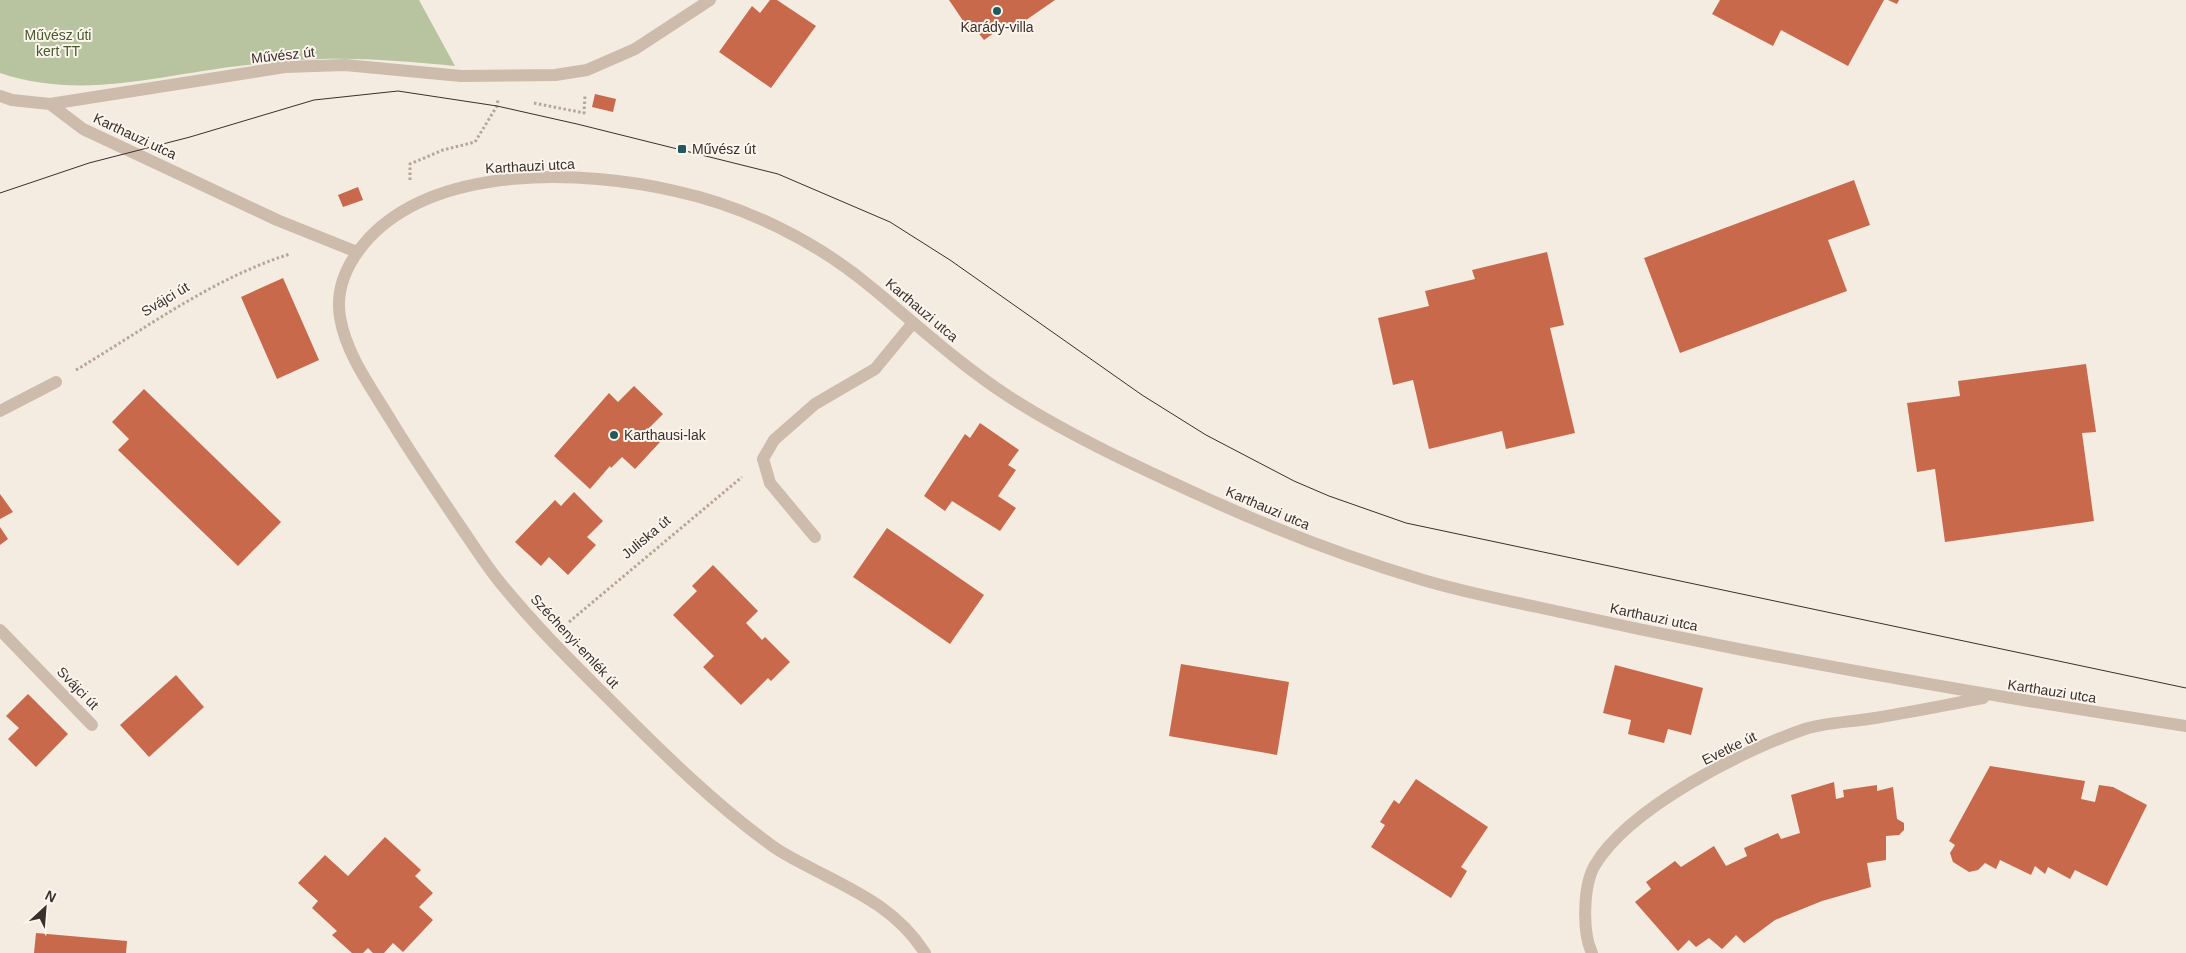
<svg xmlns="http://www.w3.org/2000/svg" width="2186" height="953" font-family="Helvetica,sans-serif">
<style>
.green{fill:#b8c4a0}
.building{fill:#c8694b}
.lines{fill:none;stroke-linecap:round;stroke-linejoin:round}
.path{stroke:#b9a596;stroke-width:3;stroke-dasharray:2.5 2.5;stroke-linecap:butt}
.street{stroke:#cdbbac;stroke-width:12}
.tram{stroke:#3b302b;stroke-width:1}
.poi-dot{fill:#1f5a5e;stroke:#fbf5ee;stroke-width:2}
.labels{text-anchor:middle;dominant-baseline:central;stroke-width:4;stroke-linejoin:round;paint-order:stroke}
.poi-label{font-size:14px;fill:#3b302b;stroke:#fbf5ee;text-anchor:start}
.park-label{font-size:14px;fill:#4a5a2e;stroke:#fbf5ee}
.street-label{font-size:14px;fill:#3b302b;stroke:#fbf5ee}
</style>
<rect width="100%" height="100%" fill="#f4ebe1"/>
<path class="green" d="M0,0H419L455,66C411,62 367,58 322,59C297,59 272,63 247,65C162,74 84,101 0,73Z"/>
<path class="building" d="M770,0H777L816,26L771,88L719,52L752,6L760,13Z
M949,0H1055L1013,29L1008,23L984,40L972,25L968,28Z
M1720,0H1884L1848,66L1781,30L1773,46L1712,14Z
M1888,0H1899L1897,4Z
M595,94L616,99L613,112L592,107Z
M1854,180L1870,225L1828,240L1847,291L1680,353L1644,258Z
M358,187L363,200L343,207L338,195Z
M1547,252L1564,325L1550,328L1575,433L1506,449L1502,431L1429,449L1413,380L1393,385L1378,318L1429,306L1425,291L1475,279L1472,270Z
M283,278L319,360L277,379L241,297Z
M2086,364L2096,432L2082,433L2094,521L1945,542L1935,469L1917,472L1907,403L1960,396L1958,381Z
M634,386L663,414L648,429L661,441L635,469L622,457L611,468L610,466L590,489L554,456L609,393L618,402Z
M144,389L281,522L238,566L118,450L129,439L112,422Z
M980,423L1019,450L1008,465L1016,470L998,496L1016,508L1000,531L952,501L945,511L924,496L965,434L970,438Z
M574,492L603,521L587,537L596,545L568,575L549,557L541,566L515,542L555,500L561,506Z
M0,494L13,512L0,519Z
M0,527L8,539L0,545Z
M887,528L984,595L950,644L853,577Z
M713,565L758,611L746,623L762,640L765,637L790,662L771,681L768,678L741,705L703,667L714,656L673,615L697,591L692,586Z
M1181,664L1289,682L1277,755L1169,736Z
M1615,665L1703,688L1691,735L1668,729L1664,743L1628,734L1631,720L1603,713Z
M176,675L204,707L149,757L120,725Z
M28,694L68,734L36,767L8,739L19,728L6,716Z
M1990,766L2085,781L2081,799L2095,802L2099,785L2113,787L2147,805L2107,886L2075,870L2070,879L2048,867L2045,874L2035,866L2031,875L2000,860L1996,869L1985,863L1978,870L1969,872L1953,862L1950,853L1955,845L1949,841Z
M1416,779L1488,827L1461,867L1467,871L1451,898L1371,847L1385,825L1380,822L1394,800L1399,804Z
M1834,782L1836,799L1844,797L1843,790L1877,785V791L1893,787L1897,819L1904,823V830L1899,835L1886,836V860L1867,863L1871,887L1822,901L1775,920L1744,943L1736,935L1722,949L1709,938L1696,947L1689,940L1678,951L1635,902L1651,889L1646,882L1675,861L1681,867L1714,846L1726,866L1747,856L1744,848L1778,833L1781,839L1800,833L1791,795Z
M385,837L421,870L415,876L433,893L419,907L433,920L403,952L393,943L384,953H373L368,948L363,953H352L332,935L337,931L312,908L318,901L298,883L325,855L348,876Z
M36,933L127,941L126,953H34Z"/>
<g class="lines">
<path class="path" d="M534,103L584,113L585,96
M410,180V164L443,150L475,142L497,106L498,100
M76,370C145,329 213,278 290,254
M569,622L742,477"/>
<path class="street" d="M0,96L12,100L50,104L83,129L277,220L357,252
M50,104L285,67L345,65L461,76L555,75L587,70L635,49L710,0
M0,411L56,382
M815,537L770,483L763,459L774,440L815,404L875,369L912,324
M0,630L92,725
M925,953C896,908 855,891 809,867C796,860 783,854 771,845C716,805 666,756 618,708C577,667 535,626 498,580C483,561 470,540 456,520C434,487 412,455 392,422C373,390 346,355 340,317C335,287 349,260 369,238C439,164 583,170 675,191C745,206 816,241 871,287C916,324 959,364 1008,396C1071,437 1149,472 1217,503C1284,533 1353,559 1423,580C1460,591 1499,599 1537,607C1604,622 1671,636 1738,649C1887,678 2036,703 2186,726
M1592,953C1582,932 1583,885 1595,865C1629,808 1743,750 1805,729C1824,723 1848,722 1868,719C1907,713 1945,705 1983,698"/>
<path class="tram" d="M0,193L89,163L190,137L314,100L398,91L497,106L577,124L778,174L890,222L950,260L1142,395L1206,435L1294,481L1329,496L1406,523L2186,688"/>
</g>
<g class="poi-dot">
<circle cx="997" cy="11" r="5"/>
<rect x="677" y="144" width="10" height="10" rx="2.5"/>
<circle cx="614" cy="435" r="5"/>
</g>
<g class="labels">
<g class="poi-label">
<text x="997" y="27" text-anchor="middle">Karády-villa</text>
<text x="692" y="149">Művész út</text>
<text x="624" y="435">Karthausi-lak</text>
</g>
<g class="park-label">
<text x="58" y="35">Művész úti<tspan x="58" dy="16">kert TT</tspan></text>
</g>
<g class="street-label">
<text transform="translate(283 55) rotate(-6)">Művész út</text>
<text transform="translate(135 136) rotate(25)">Karthauzi utca</text>
<text transform="translate(530 166) rotate(-3)">Karthauzi utca</text>
<text transform="translate(165 299) rotate(-31)">Svájci út</text>
<text transform="translate(922 310) rotate(40)">Karthauzi utca</text>
<text transform="translate(1268 508) rotate(23)">Karthauzi utca</text>
<text transform="translate(646 537) rotate(-40)">Juliska út</text>
<text transform="translate(1654 617) rotate(12)">Karthauzi utca</text>
<text transform="translate(575 641) rotate(47)">Széchenyi-emlék út</text>
<text transform="translate(78 688) rotate(46)">Svájci út</text>
<text transform="translate(2052 691) rotate(9)">Karthauzi utca</text>
<text transform="translate(1729 748) rotate(-26)">Evetke út</text>
</g>
</g>
<g transform="translate(45 908) rotate(26)" stroke="#fbf5ee" stroke-width="4" paint-order="stroke">
<path d="M0-4L9 19L0 12L-9 19Z" fill="#3b302b"/>
<text y="-8" font-size="14" font-weight="bold" text-anchor="middle" fill="#3b302b">N</text>
</g>
</svg>
